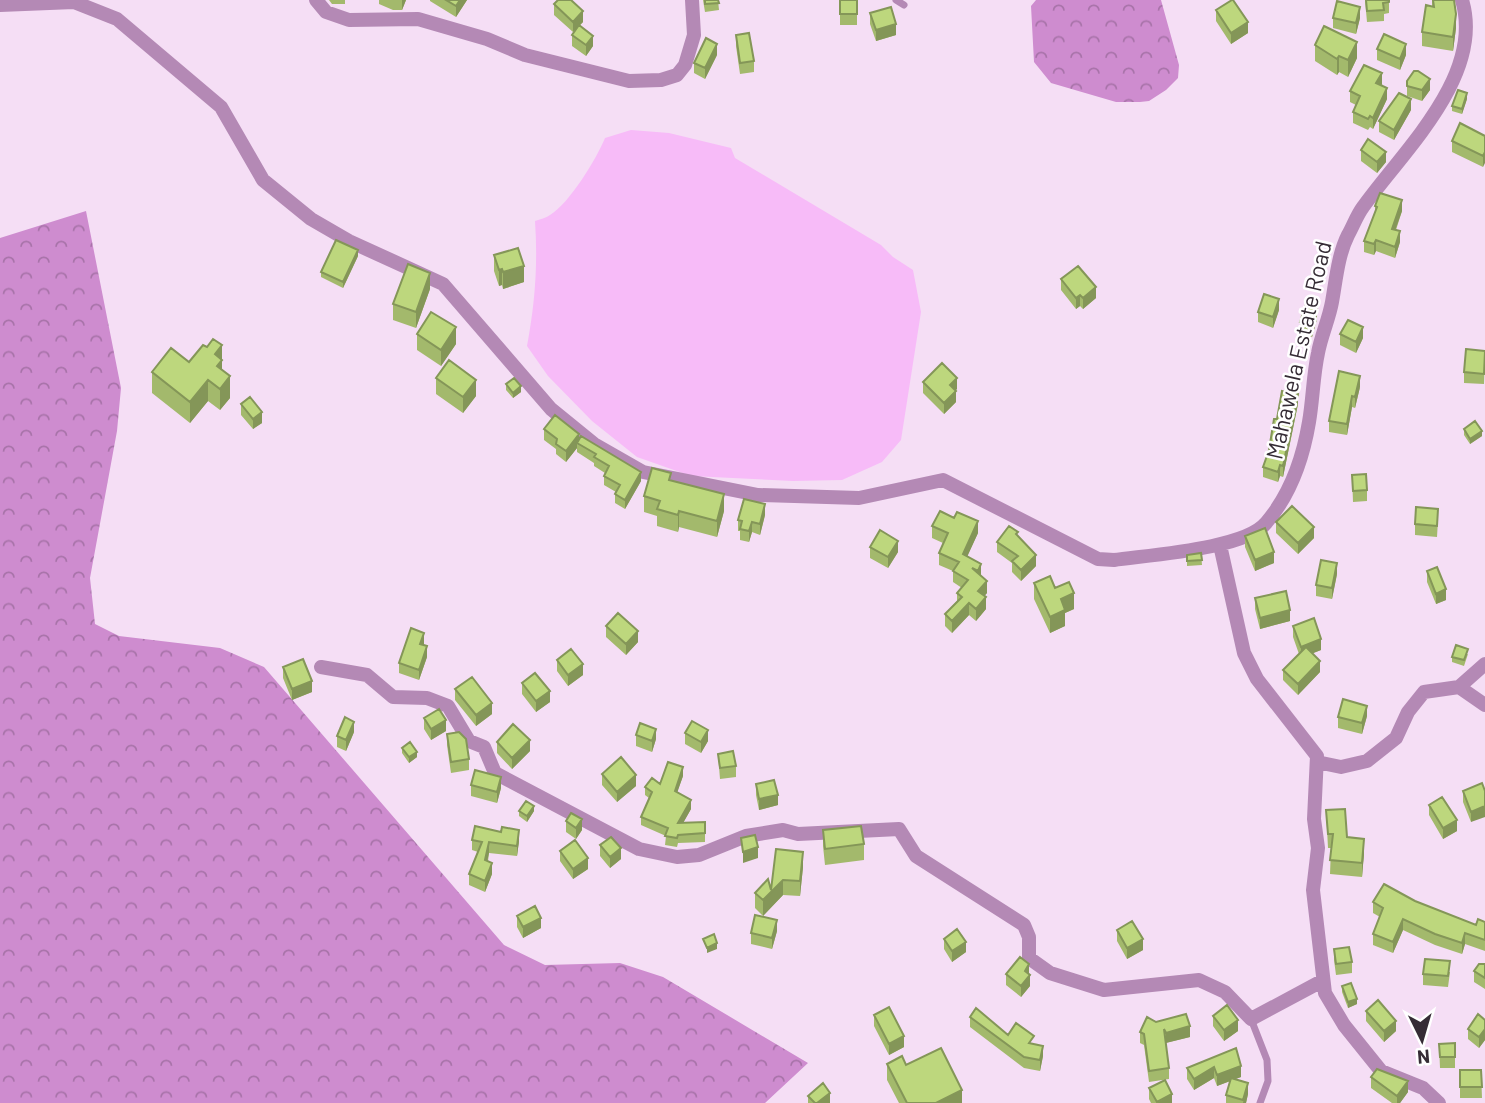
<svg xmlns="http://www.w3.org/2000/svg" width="1485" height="1103" font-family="Barlow,sans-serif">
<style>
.grass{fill:#f7bbf8}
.forest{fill:url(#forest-crowns)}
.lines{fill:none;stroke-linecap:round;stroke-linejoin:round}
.lane{stroke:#b489b5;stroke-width:7}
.street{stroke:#b489b5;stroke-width:14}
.wall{fill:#a3b96c}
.shaded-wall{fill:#849658}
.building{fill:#bdd77d;stroke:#849658;stroke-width:2}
.labels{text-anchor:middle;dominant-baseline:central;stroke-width:5;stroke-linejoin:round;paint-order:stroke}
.street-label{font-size:23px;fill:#352c35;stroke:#fff}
</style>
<defs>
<pattern id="forest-crowns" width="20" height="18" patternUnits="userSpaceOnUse" patternTransform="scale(1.75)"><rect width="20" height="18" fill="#ce8ccf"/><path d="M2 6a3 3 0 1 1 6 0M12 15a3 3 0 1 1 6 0" fill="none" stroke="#a873a9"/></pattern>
</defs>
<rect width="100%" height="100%" fill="#f5def5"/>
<path class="grass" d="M631,130L669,133L731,148L735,158L881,245L893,257L913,270L921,312L901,440L882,462L842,480L793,481L691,476L637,457L592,421L548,376L527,346C535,304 538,264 535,221C540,219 546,218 550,215C569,204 597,158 605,138Z"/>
<path class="forest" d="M1036,0H1161L1179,65L1178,78L1166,90L1149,101L1140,102H1116L1051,83L1034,62L1031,6Z
M86,211L121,388L117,431L90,578L95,624L119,636L220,648L264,667L504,945L545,965L620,963L663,977L808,1063L765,1103H0V238Z"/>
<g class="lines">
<path class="lane" d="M896,0L904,5
M1251,1019L1267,1060L1268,1081L1260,1103"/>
<path class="street" d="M316,0L326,12L349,20L418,19L487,39L525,55L629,81L661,80L677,75L685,65L694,35L692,0
M0,5L74,2L117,19L221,107L263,180L311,219L349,241L443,284L551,409L594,444L643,472L758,495L859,498L943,480L1098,559L1114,560C1148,555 1245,549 1266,523C1290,495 1303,458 1309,422C1313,399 1313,376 1318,353C1321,336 1329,319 1332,302C1336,280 1338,255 1348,235C1353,226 1357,215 1363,207C1402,152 1485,76 1462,0
M1220,545L1244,653L1257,679L1317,756L1314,819L1318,848L1313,890L1325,993L1344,1025L1381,1071L1423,1088L1439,1103
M321,667L367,675L393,697L427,698L448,706L469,741L484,747L495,773L639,849L677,857L699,855L746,836L783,830L798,834L899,829L916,856L1024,925L1029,937V958L1050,973L1104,990L1199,980L1225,992L1251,1019L1322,981
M1459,687L1485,664
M1317,762L1341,767L1367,761L1396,738L1408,712L1424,692L1459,687L1485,705"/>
</g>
<path class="wall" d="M329,0H345V4H332Z
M379,0H406L402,10H393L379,4Z
M430,0H467L456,17L430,1Z
M703,0H718L719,10L705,12Z
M840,0H857V25H840Z
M1365,0H1389V13L1384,14V21L1367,22Z
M1432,0H1454L1456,28L1453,51L1422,46V32L1432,6Z
M554,4L583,22L580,25L593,46L586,56L572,46V35L578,27L573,32L554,15Z
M1216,10L1248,33L1231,44L1216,21Z
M870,13L896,35L876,41L870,24Z
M1333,18H1360L1356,34L1333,28Z
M736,35L754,61V72L740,74L736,46Z
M1315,45L1357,58L1348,77L1339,72L1337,75L1315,61Z
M1377,49L1406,55L1400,70L1377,60Z
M717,55L705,79L694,73V63Z
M1407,81L1430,90L1422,101L1407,96Z
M1382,84L1387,99L1373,129L1370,127L1368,130L1353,123V112L1356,105L1350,102V91Z
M1467,99L1462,114L1452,111V106Z
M1411,110L1394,140L1379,132V121Z
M1485,136L1483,167L1452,152V141Z
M1361,150L1386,162L1377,173L1361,161Z
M1375,206L1402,211L1396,230L1400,242L1395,258L1376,251L1374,255L1364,252V241L1375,213Z
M494,255L524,282L503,289L502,285L499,286L494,271Z
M358,256L343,288L321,277V272Z
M1061,279L1096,298L1083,309L1080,306L1076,309L1061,290Z
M430,289L416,328L393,320V304Z
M1279,310L1273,328L1258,322V312Z
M1317,319L1312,337L1300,332V322Z
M417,334L456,344L441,366L417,350Z
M1340,334L1363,338L1356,353L1340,345Z
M222,345V370L230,398L220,410L208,401L190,423L152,393V372L189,362L207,347Z
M1485,351L1484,384L1464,383V372Z
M436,378L476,396L463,413L436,394Z
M923,382L957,389L955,390L956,402L944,414L923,393Z
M506,384L521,392L513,398L506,390Z
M1360,387L1355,408L1352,407L1347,435L1329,432V421Z
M241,404L262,423L253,429L241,415Z
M1298,404L1283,477L1280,476L1278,482L1263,477V467L1269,450L1277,419Z
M544,429L579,439L641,481L625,509L615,503V494L616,492L604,485V476L605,473L594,466V463L577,452V448L566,462L556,454V449L544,440Z
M1464,429L1482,436L1470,444L1464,435Z
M1352,475L1367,490V501L1353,502Z
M671,480L724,511L717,537L679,527L678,532L657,526V516L644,512V496Z
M765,515L760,535L752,532L749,542L740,540V531H738V520Z
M1438,520L1437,537L1415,535V524Z
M1276,522L1314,538L1298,554L1276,533Z
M932,526L978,533L967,556L981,564V576L987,593L984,596L986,609L976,621L969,615L952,633L945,626V614L957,601V593L962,588L953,582V571L939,565V553L943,543L932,538Z
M1018,536L1036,566L1021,581L1012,572V563L997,552V542Z
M1245,536L1274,563L1255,571L1245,547Z
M870,547L898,552L888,568L870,558Z
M1201,553L1202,565L1187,566V560Z
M1427,571L1446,600L1436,604L1427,582Z
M1337,574L1332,599L1316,596V585Z
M1034,583L1055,588L1074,609L1065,613V626L1050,633L1034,599Z
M1255,598L1290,621L1260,629L1255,609Z
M606,626L638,642L626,655L606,637Z
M1293,626L1321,650L1313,653L1320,672L1298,695L1283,680V670L1299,654L1293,637Z
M424,644L427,657L419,680L399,673V663Z
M1468,654L1464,666L1452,662V657Z
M557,660L583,675L568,686L557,671Z
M283,667L312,692L292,700L283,678Z
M522,683L550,702L536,712L522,694Z
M455,689L492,714L476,726L455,700Z
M1367,716L1362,734L1338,728V717Z
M424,718L446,731L431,740L424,729Z
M354,732L346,751L337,747V736Z
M685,733L708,741L701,753L685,744Z
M447,734L469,759V770L451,773L447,745Z
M636,735L656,739L652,752L636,746Z
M497,742L530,751L512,769L497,753Z
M402,748L417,757L409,763L402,753Z
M718,754L736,766V777L720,779Z
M602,774L636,786L617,802L602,785Z
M683,776L677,792L691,809L683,823L705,822V842L678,843L677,847L665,845L666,836L641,825V817L649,798L645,795V787L660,784Z
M756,784L778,805L759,810L756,795Z
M471,785L501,788L497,803L471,796Z
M1463,791H1485L1471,822L1463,802Z
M1429,805L1457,831L1443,839L1429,815Z
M1326,810L1347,837L1364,853L1362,877L1330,874L1331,848H1328Z
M519,811H534L527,822L519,816Z
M566,821L582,830L576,839L566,832Z
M823,830L864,844V860L825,865L823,846Z
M472,840L519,841L517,856L489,853L488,861L492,874L485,892L469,885V874L478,852L472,850Z
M600,845L621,859L610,868L600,856Z
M776,849L803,867L800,896L783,895L763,916L755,908V893L771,890Z
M560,851L588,869L573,879L560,861Z
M1415,901L1476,925L1485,922V951L1465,944L1462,954L1435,945L1403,930L1393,953L1373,945V934L1380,917L1373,913V902Z
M517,916L541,928L523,938L517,927Z
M1117,930L1143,950L1127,959L1117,941Z
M777,931L772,949L751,944V933Z
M944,939L966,952L952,962L944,949Z
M1334,949L1352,962V973L1336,975L1334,960Z
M1485,964V989L1474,982V971Z
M1450,972L1448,987L1423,985V974Z
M1006,974L1029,975L1030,986L1021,997L1006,985Z
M1342,986L1357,1004L1348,1008L1342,992Z
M1366,1011L1396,1031L1384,1042L1366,1021Z
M874,1015L904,1047L889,1055L874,1026Z
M1213,1016L1238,1031L1224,1041L1213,1026Z
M970,1017L1008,1035L1034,1044L1043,1056L1040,1071L1024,1068L970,1027Z
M1147,1017L1190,1037L1165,1043L1169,1068V1079L1149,1082L1144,1045L1140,1043V1032Z
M1485,1020V1040L1479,1048L1468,1039V1029Z
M1455,1043V1068H1440L1439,1044Z
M1236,1048L1241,1077L1235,1079L1248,1094L1246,1103H1226V1095L1230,1081L1217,1086L1214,1078L1194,1090L1187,1079V1068Z
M887,1064L906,1065L962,1103H899L887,1080Z
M1460,1070H1481L1482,1098H1460Z
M1371,1077L1408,1092L1400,1103H1392L1371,1088Z
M1149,1088L1172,1103H1151L1149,1099Z
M808,1096L830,1103H808Z"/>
<path class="shaded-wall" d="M402,0H406L402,10Z
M460,0H467L456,17V6Z
M1360,7V18L1356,34V23Z
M583,11V22L573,32V22Z
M1456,14V28L1453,51V37Z
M1248,22V33L1231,44V33Z
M896,24V35L876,41V30Z
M593,36V46L586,56V45Z
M1357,42V58L1348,77V60Z
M717,44V55L705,79V68Z
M1406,44V55L1400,70V59Z
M1339,56V72L1337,75V59Z
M1382,73V84L1376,94V83Z
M1430,79V90L1422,101V90Z
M1387,88V99L1373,129V118Z
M1467,93V99L1462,114V109Z
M1411,99V110L1394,140V130Z
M1386,152V162L1377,173V162Z
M1485,152V163L1483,167V156Z
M1402,200V211L1392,239V229Z
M1400,231V242L1395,258V247Z
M1376,240V251L1374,255V244Z
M358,250V256L343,288V282Z
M524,266V282L503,289V272Z
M502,269V285L499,286V270Z
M430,273V289L416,328V312Z
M1096,287V298L1083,309V298Z
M1080,295V306L1076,309V298Z
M1279,299V310L1273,328V317Z
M1317,309V319L1312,337V326Z
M456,327V344L441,366V350Z
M1363,327V338L1356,353V342Z
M222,345V381L217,388V373L215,354Z
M230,376V398L220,410V389Z
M1360,376V387L1355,408V397Z
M957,378V389L950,396V385Z
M208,380V401L190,423V402Z
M476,380V396L463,413V397Z
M521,386V392L513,398V393Z
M956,391V402L944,414V403Z
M1298,394V404L1283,477V466Z
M1352,396V407L1347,435V424Z
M262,412V423L253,429V419Z
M1482,431V436L1470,444V439Z
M579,434V445L577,443V448L566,462V451Z
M1280,465V476L1278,482V472Z
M641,472V481L625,509V500Z
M724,494V511L717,537V521Z
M765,504V515L760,535V524Z
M679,511V527L678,532V515Z
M978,521V533L963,566V554Z
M752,522V532L749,542V531Z
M1314,527V538L1298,554V543Z
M898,541V552L888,568V557Z
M1274,552V563L1255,571V560Z
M1036,555V566L1021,581V570Z
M1337,563V574L1332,599V588Z
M981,564V575L978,582V571Z
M987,581V593L978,603V591Z
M1446,589V600L1436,604V594Z
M1074,593V609L1065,613V626L1050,633V617L1061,599Z
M986,597V609L976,621V609Z
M969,603V615L952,633V621Z
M1290,610V621L1260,629V618Z
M638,631V642L626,655V644Z
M424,633V644L420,655V644Z
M1321,639V650L1301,658V647Z
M427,646V657L419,680V670Z
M1320,661V672L1298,695V684Z
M583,664V675L568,686V675Z
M312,681V692L292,700V689Z
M550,691V702L536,712V701Z
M492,703V714L476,726V715Z
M1367,706V716L1362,734V723Z
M446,720V731L431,740V729Z
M354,722V732L346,751V740Z
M656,729V739L652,752V741Z
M708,730V741L701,753V742Z
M530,740V751L512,769V758Z
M417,752V757L409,763V757Z
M683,767V776L675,799V791Z
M636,775V786L617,802V792Z
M501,777V788L497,803V792Z
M778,795V805L759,810V799Z
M691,800V809L678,832V823Z
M534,806V811L527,822V816Z
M1485,806V817L1471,822V812Z
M582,819V830L576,839V828Z
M1457,820V831L1443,839V828Z
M519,830V841L517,856V846Z
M1364,839V853L1362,877V863Z
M489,842V853L485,871V860Z
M758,847V858L743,863V852Z
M621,848V859L610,868V857Z
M803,852V867L800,896V881Z
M588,858V869L573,879V869Z
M492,863V874L485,892V881Z
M783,880V895L763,916V900Z
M541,918V928L523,938V927Z
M1403,919V930L1393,953V942Z
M777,920V931L772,949V938Z
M1465,933V944L1462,954V943Z
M1143,939V950L1127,959V948Z
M966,942V952L952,962V951Z
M717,943V949L707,953V948Z
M1029,964V975L1025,971Z
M1030,975V986L1021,997V986Z
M1357,999V1004L1348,1008V1002Z
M1238,1020V1031L1224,1041V1030Z
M1396,1021V1031L1384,1042V1031Z
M1190,1026V1037L1166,1043V1033Z
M1485,1029V1040L1479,1048V1037Z
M904,1036V1047L889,1055V1044Z
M1043,1046V1056L1040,1071V1060Z
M1241,1066V1077L1217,1086V1075Z
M1214,1067V1078L1194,1090V1079Z
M1408,1081V1092L1400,1103H1397V1096Z
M1248,1083V1094L1246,1103H1243Z
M962,1090V1103H936Z
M830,1093V1103H817Z
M1172,1094V1103H1157Z"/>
<path class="building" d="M446,0H460L456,6Z
M558,0H571L583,11L573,22L554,4Z
M705,0H718L719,3L705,4Z
M840,0H857V14H840Z
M1232,0H1233L1248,22L1231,33L1216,10Z
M1366,0H1389V2L1383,3L1384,10L1367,11Z
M1433,0H1454L1456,14L1453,37L1422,32L1426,5L1434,7Z
M1337,1L1360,7L1356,23L1333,18Z
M891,7L896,24L876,30L870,13Z
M579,25L593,36L586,45L572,35Z
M1324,26L1357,42L1348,60L1339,56L1337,59L1315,45Z
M749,33L754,61L740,63L736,35Z
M1384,34L1406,44L1400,59L1377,49Z
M706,38L717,44L705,68L694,63Z
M1364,65L1382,73L1376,83L1387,88L1373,118L1370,116L1368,119L1353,112L1360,96L1350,91Z
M1414,71H1418L1430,79L1422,90L1407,86V81Z
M1458,90L1467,93L1462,109L1452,106Z
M1399,93L1411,99L1394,130L1379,121Z
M1460,123L1485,136V152L1483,156L1452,141Z
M1368,139L1386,152L1377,162L1361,150Z
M1380,193L1402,200L1392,229L1400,231L1395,247L1376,240L1374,244L1364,241L1377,207L1375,206Z
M336,240L358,250L343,282L321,272Z
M518,248L524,266L503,272L502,269L499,270L494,255Z
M408,264L430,273L416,312L393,304Z
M1078,266L1096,287L1083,298L1080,295L1076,298L1061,279Z
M1264,294L1279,299L1273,317L1258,312Z
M1306,304L1317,309L1312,326L1300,322Z
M431,312L456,327L441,350L417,334Z
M1348,320L1363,327L1356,342L1340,334Z
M213,339L222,345L215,354L222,360L217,366L230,376L220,389L208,380L190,402L152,372L171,348L189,362L203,345L207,347Z
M1466,349L1485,351L1484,374L1464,372Z
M449,360L476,380L463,397L436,378Z
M942,363L957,378L950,385L956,391L944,403L923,382Z
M1339,371L1360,376L1355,397L1352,396L1347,424L1329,421Z
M514,378L521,386L513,393L506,384Z
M1282,391L1298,394L1283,466L1280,465L1278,472L1263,467L1269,450L1274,419H1277Z
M250,397L262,412L253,419L241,404Z
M555,415L579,434L566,451L556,444L557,439L544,429Z
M1475,421L1482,431L1470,439L1464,429Z
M581,436L641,472L625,500L615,494L620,485L604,476L609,466L594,457L596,454L577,443Z
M652,468L671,473L669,480L724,494L717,521L679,511L678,515L657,509L660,501L644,496Z
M1366,474L1367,490L1353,491L1352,475Z
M744,499L765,504L760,524L752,522L749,531L740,529L742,521L738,520Z
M1292,506L1314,527L1298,543L1276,522Z
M1416,507L1438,509L1437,526L1415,524Z
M940,511L954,518L957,512L978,521L963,554L981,564L978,571L972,568L987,581L978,591L986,597L976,609L969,603L952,621L945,614L962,597L957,593L968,580L953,571L959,562L939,553L948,533L932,526Z
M1009,526L1018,532L1016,534L1036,555L1021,570L1012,561L1018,556L997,542Z
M1265,528L1274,552L1255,560L1245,536Z
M880,530L898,541L888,557L870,547Z
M1201,553L1202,560L1187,561V555Z
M1321,560L1337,563L1332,588L1316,585Z
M1437,567L1446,589L1436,594L1427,571Z
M1050,576L1055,588L1069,582L1074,593L1061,599L1065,610L1050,617L1034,583Z
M1286,591L1290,610L1260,618L1255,598Z
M618,613L638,631L626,644L606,626Z
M1314,618L1321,639L1301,647L1293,626Z
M411,628L424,633L420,644L427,646L419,670L399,663Z
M1456,645L1468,649L1464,660L1452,657Z
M1306,647L1320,661L1298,684L1283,670Z
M571,649L583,664L568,675L557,660Z
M303,659L312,681L292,689L283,667Z
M535,673L550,691L536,701L522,683Z
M472,677L492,703L476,715L455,689Z
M1343,699L1367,706L1362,723L1338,717Z
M439,709L446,720L431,729L424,718Z
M345,717L354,722L346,740L337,736Z
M692,721L708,730L701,742L685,733Z
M640,723L656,729L652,741L636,735Z
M513,724L530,740L512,758L497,742Z
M459,732L466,739L469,759L451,762L447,734Z
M410,742L417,752L409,757L402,748Z
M733,751L736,766L720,768L718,754Z
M621,757L636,775L617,792L602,774Z
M668,762L683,767L675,791L691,800L678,823L705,822V833L678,835L677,838L665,836L668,828L641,817L652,792L645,787L652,778L660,784Z
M475,770L501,777L497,792L471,785Z
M774,780L778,795L759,799L756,784Z
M1482,783L1485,791V806L1471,812L1463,791Z
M1442,797L1457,820L1443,828L1429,805Z
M526,801L534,806L527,816L519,811Z
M1345,809L1347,837L1364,839L1362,863L1330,860L1333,834H1328L1326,810Z
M571,813L582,819L576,828L566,821Z
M475,826L501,832L502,827L519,830L517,846L489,842L485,860L492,863L485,881L469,874L482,842L472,840Z
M861,826L864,844L825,849L823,830Z
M755,835L758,847L743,852L741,838Z
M611,837L621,848L610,857L600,845Z
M575,840L588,858L573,869L560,851Z
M776,849L803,852L800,881L783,880L763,900L755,893L768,879L771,890Z
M1384,884L1415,901L1476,925L1478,919L1485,922V940L1465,933L1462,943L1435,934L1403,919L1393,942L1373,934L1383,908L1373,902Z
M535,906L541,918L523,927L517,916Z
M755,915L777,920L772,938L751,933Z
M1132,921L1143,939L1127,948L1117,930Z
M957,929L966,942L952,951L944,939Z
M714,934L717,943L707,948L703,939Z
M1349,947L1352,962L1336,964L1334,949Z
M1020,957L1029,964L1025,971L1030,975L1021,986L1006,974Z
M1425,959L1450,961L1448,976L1423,974Z
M1479,964H1485V978L1474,971Z
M1351,983L1357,999L1348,1002L1342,986Z
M1378,1000L1396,1021L1384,1031L1366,1011Z
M1227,1005L1238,1020L1224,1030L1213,1016Z
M889,1007L904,1036L889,1044L874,1015Z
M976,1008L1008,1035L1016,1023L1034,1036L1029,1043L1043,1046L1040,1060L1024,1057L970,1017Z
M1186,1014L1190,1026L1166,1033L1164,1029L1169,1068L1149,1071L1144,1034L1140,1032L1147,1017L1156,1022Z
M1478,1014L1485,1020V1029L1479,1037L1468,1029Z
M1455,1043V1057H1440L1439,1044Z
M941,1048L962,1090L936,1103H907L887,1064L902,1056L906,1065Z
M1236,1048L1241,1066L1217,1075L1214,1067L1194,1079L1187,1068Z
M1377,1069L1408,1081L1397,1096L1371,1077Z
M1460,1070H1481L1482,1087H1460Z
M1231,1078L1248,1083L1243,1100L1226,1095Z
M1165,1080L1172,1094L1157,1102L1149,1088Z
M823,1083L830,1093L817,1103H815L808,1096Z"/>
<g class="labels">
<g class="street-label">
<text transform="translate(1298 350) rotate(-77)">Mahawela Estate Road</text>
</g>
</g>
<g transform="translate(1422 1040) rotate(175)" stroke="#ffffff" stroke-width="5" paint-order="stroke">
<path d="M0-5L12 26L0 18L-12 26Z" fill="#352c35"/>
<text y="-10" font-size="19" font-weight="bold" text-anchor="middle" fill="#352c35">N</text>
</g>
</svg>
